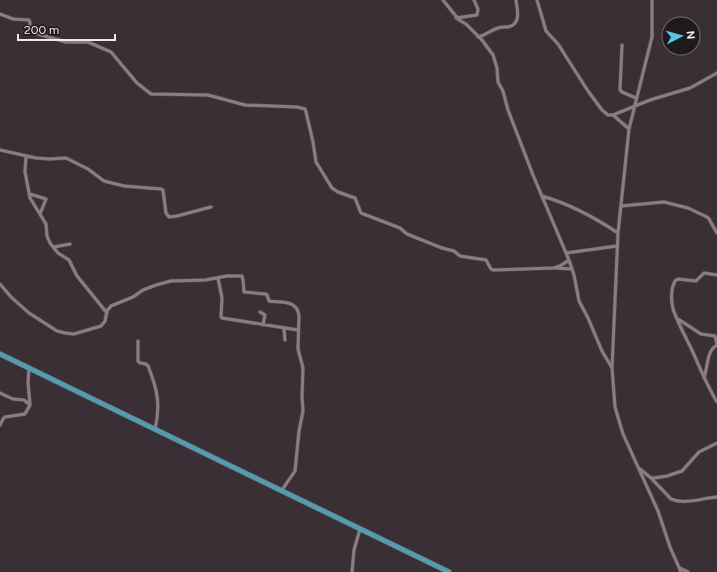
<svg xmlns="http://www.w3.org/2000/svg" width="717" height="572" font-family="Figtree,sans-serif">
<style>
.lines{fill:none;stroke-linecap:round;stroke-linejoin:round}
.minor-casing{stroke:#584e53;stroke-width:4}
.primary-casing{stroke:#584e53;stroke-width:6}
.minor{stroke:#8b7c84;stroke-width:3}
.primary{stroke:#539bad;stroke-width:5}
</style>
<rect width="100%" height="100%" fill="#3b2f36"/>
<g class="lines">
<g class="minor-casing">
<path id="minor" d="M443,0L459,20L466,24L482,40L493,55L497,68L498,82L503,91L508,110L533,175L569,260L574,275L579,301L588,318L602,351L612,368
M537,0L546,31L558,44L588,91L602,110L608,115H613L650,100L690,88L717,73
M652,0V37L629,129L618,233L612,368L615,407L623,434L658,511L670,547L681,572
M0,14L13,19L29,20L30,22L29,30L31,32L66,42H88L111,52L137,83L151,94L208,95L245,105L297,107L305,109L306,112L313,142L316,162L332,188L338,192L355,198L361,213L400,228L407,234L442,248L454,251L460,256L486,260L491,269L493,270L554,268L560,266L569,260
M456,18L477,15L478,9L474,0
M478,37C486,35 491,30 498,28C502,26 507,28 511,26C521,22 517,8 516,0
M622,45L620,90L622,92L636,98
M613,115L629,129
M0,150L36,158L50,159L66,158L88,169L104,181L124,186L161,189L163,190L166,213L169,217L177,216L211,207
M26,156L25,172L30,198L46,224L47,236L50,243L58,253L69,260L77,276L107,313
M30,194L46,199L40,214
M542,196C570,204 594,217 618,233
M621,206L664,202L688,208L707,217L709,219L717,233
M54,247L70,244
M566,253L617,246
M556,268L572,269
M717,275L704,273L696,281L678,279L675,281C671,289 671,300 673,309C677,321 684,334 690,346C699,365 706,384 717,402
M218,278L222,298L221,316L222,318L298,330
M0,284L11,297L29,313L57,331L65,333L74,334L101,326L105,321L107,311L111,306L133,297L143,290L156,285L171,281L205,280L227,276H242L243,280L244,292L266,294L267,295L269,301C281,303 297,299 299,316L298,349L303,368L302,396L303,411L299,431L295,471L282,490
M260,312L265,315L263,325
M678,319L701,334L715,336L717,345
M284,329L285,340
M138,341V361L140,363L146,364L148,366C157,388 161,405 155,429
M704,378C708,368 706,351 717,345
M0,393L13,399L24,400L30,405
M0,425L3,419L5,417L25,414L30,405L28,382L29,368
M640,469L651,478H654L667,476L682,471L699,452L717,443
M651,478L671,499C685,505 702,498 717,497
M680,568L688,572
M352,572L354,550L360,529"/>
</g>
<g class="primary-casing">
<path id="primary" d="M0,354L449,572"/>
</g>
<use href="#minor" class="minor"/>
<use href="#primary" class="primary"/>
</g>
<g transform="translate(681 36) rotate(84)"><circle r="19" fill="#1e191c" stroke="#736c70"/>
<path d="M0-3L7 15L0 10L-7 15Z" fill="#56c9e1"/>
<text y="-6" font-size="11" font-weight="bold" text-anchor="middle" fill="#f2e9ee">N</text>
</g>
<path d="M18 34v6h97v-6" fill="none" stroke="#f2e9ee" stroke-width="2"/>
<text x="24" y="34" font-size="12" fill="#f2e9ee" stroke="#1e191c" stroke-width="3" paint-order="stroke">200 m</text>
</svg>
